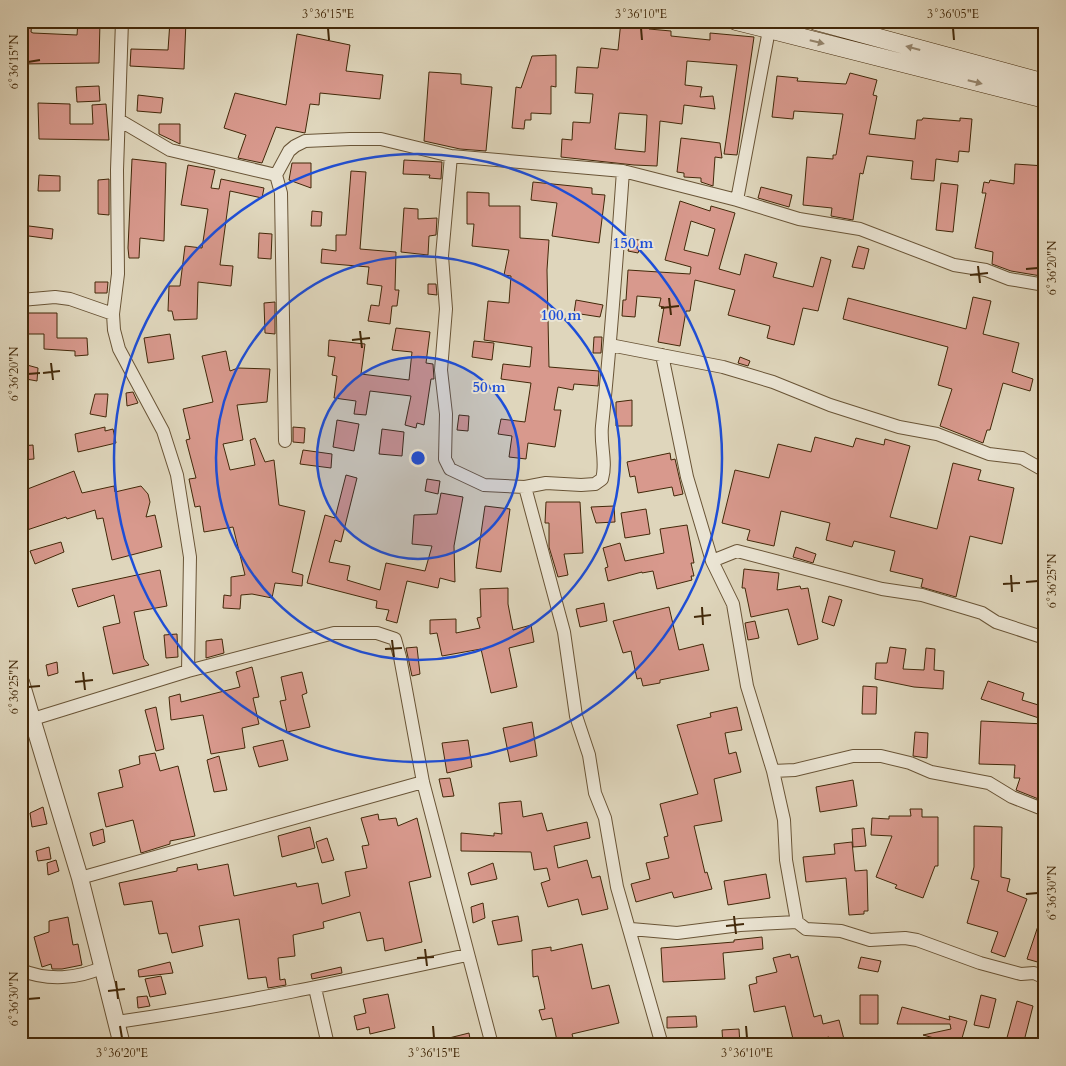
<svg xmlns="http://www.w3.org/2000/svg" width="1066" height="1066" font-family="Cardo,serif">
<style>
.building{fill:#d8998d;stroke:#422809;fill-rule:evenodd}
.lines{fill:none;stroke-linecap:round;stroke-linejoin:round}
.minor-casing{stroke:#695436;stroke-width:14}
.tertiary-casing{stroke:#695436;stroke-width:18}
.secondary-casing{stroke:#422809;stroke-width:19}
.minor{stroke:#eae4d3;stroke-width:12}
.tertiary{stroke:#eae4d3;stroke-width:16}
.secondary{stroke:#eae4d3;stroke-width:18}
.oneway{fill:#96866e}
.ticks{fill:none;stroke:#422809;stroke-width:2}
.ring{fill:none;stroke:#1d4ed8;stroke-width:2.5}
.centre{fill:#1d4ed8;stroke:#eae4d3;stroke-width:2.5}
.ring-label{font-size:15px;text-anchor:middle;font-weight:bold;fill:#1d4ed8;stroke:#eae4d3;stroke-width:4;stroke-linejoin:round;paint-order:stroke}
.neatline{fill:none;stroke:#422809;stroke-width:2}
.ticks-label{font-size:12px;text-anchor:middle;fill:#422809}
</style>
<rect width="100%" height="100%" fill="#dfd6bc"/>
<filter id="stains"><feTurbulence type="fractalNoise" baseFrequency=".004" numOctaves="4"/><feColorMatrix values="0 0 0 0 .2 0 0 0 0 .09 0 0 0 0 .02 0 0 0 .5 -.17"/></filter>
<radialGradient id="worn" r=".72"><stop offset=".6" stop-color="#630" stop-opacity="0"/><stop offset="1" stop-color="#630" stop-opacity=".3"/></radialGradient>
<path class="building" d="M21,21H32L31,32L33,33L77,35L78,21H100L99,63L21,64Z
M170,21H186L184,69L130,66L131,49L168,50Z
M621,21L649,22V29L671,31V36L710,40V33L754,37L737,155L724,154L737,65L687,61L685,85L702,87L700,97L713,96L715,109L684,105L682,124L660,121L657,166L634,165L561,157L562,139L572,140L573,122L590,123L593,94L575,93L577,67L598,68L601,48L618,50ZM619,113L647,115L645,152L615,149Z
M297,34L350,45L346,71L383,75L380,99L320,93L319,105L310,104L305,133L276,127L262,163L238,158L246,135L224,128L235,93L286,105Z
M556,55V87L551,86V114L531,113V120H525L524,129L512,128L516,87L521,88L532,56Z
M429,72L461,74V84L492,87L486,151L460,149L424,141Z
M850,73L877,80L873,95L877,96L869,134L915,139L917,120H922L923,118L960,121V118L972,119L969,152L959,151L958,162L936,159L934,181L911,179L913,161L867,156L863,174L860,173L853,220L831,216L832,208L803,205L807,157L833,159V155H836L843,114L794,111L793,119L772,117L777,76L798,78L797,81L846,84Z
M99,86L100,101L77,102L76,87Z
M138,95L163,98L161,113L137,111Z
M38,103L70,104V124H93L92,105L106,104L109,140L39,139Z
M159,124H180V144L159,134Z
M681,138L720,143L722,158L715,157L713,186L701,182V178L684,177V173L677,172Z
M132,159L166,163L164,241L140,238L139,258H129L128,248Z
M404,160L442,162L441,179L429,178L430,175L403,174Z
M292,163H311V188L289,180Z
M1015,164L1045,166V219L1041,276L1011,271L992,264L993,252L975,248L986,193H982L984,182L989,183L990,180L1014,184Z
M188,165L215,170L211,188L219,189L221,179L264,188L262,198L230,191L220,265L233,266L231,286L198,282L197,319L174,320L172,311H168L169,286H180L185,246L202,248L208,209L181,205Z
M351,171L366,172L360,249L396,252L395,290H399L397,306H392L390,324L368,321L371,305L379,306L382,286L367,284L369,267L321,263L322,249L336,251V235H346Z
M39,175L60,176V191H38Z
M109,179V215L98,214V180Z
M533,182L592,188V194L605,195L599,243L552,236L557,203L531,200Z
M941,183L958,185L953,232L936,230Z
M761,187L792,195L789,207L758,198Z
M467,192L489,193V206H520V238L549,240L547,270L549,367L599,371L598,386L574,384L573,390L558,387L554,410H561L555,447L528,443L526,459L509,457L512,436L498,434L501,419L525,422L531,383L501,379L503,364L530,367L532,347L484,340L488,301L509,303L511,276L504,275L509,250L472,246L474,224H467Z
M680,201L710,211L711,206L735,213L719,269L740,275L745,254L777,263L773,277L813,287L821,257L831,260L818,311L803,308L794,345L767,338L770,326L728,315L735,290L695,280L690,311H686L680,346L658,342L664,307L659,306L661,298L637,296L635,317L622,316L623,300H626L628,270L690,274L691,267L665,260ZM691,221L715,229L708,256L684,250Z
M404,208L418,209V219L437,218L436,235L429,236L428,255L401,252Z
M312,211L322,212L321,226H311Z
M21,225L53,229L52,239L21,235Z
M259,233L272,234L271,259L258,258Z
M631,238L642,241L638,253L628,251Z
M858,246L869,249L864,269L852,267Z
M95,282H108L107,293H95Z
M428,284H436L437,295L428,294Z
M973,297L991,301L983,334L1019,343L1012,372L1033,379L1030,391L1003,383L990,430H987L983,443L940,426L952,389L938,385L948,347L843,319L848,298L966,329Z
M576,300L603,305L600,317L574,313Z
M275,302V334L265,333L264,303Z
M25,313H57V338H87L88,355L75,356V351L44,349V334H25Z
M396,328L430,332L426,363L433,364L434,379H431L424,425L417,423L416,428L405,425L411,396L370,391L366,415L354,414L356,401L334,398L337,376L332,375L335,357L328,356L329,340L365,344L361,374L409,380L412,352L392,350Z
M170,334L174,359L148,363L144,338Z
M594,337H602L601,353H593Z
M474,341L494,343L492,360L472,357Z
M226,351L230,371L238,368L270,369L267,402L237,405L243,440L223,444L230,470L255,465L250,440L255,438L265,462L274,460L279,505L305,511L292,572L303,575L302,586L275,583L272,598L252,594L241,595L240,609L223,608L224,595L231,596V577L245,575L233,527L204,532L200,506L195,507L189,479L196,478L186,440L190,439L183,409L213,402L202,356Z
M740,357L750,361L748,366L738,363Z
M27,365L38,368L37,381L26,379Z
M133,392L138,403L127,406L126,393Z
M95,394H108L106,417L90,414Z
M632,400V426H616V402Z
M459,415L469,416L468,431L457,430Z
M337,420L359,424L354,451L333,447Z
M105,427V431L113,429L116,443L78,452L75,434Z
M293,427L305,428L304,443L293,442Z
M382,429L404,432L402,456L379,454Z
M815,437L853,447L856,438L884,445L885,439L910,446L890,517L937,529L953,463L981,470L978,480L1014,488L1002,544L970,536L956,597L921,587L923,579L890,571L895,551L854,541L852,547L826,540L830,523L781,511L774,546L747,540L750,530L722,523L735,470L769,478L778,444L811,452Z
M33,445L34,459L21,460V446Z
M303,450L332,454L331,468L300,464Z
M670,453L671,460L675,459L683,494L674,496L672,487L638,493L635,476L630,477L627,462Z
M74,471L82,493L114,486L115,492L141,486L148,494L150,502L146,517L155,515L162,547L112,560L103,518L97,519L95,510L67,519L66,517L21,532V497L27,496L25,490Z
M346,475L357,478L341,542L335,540L329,562L350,566L347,580L380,590L386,563L425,571L432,546L412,544L414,515L437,514L441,493L463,497L454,546L455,582L440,578L438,588L407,581L397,623L386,620L389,610L376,608L377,601L307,583L325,515L335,518Z
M427,479L440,481L438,494L425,491Z
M546,502H580L583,553L564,554L568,575L558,577L549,547V523H545Z
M485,506L510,509L501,572L476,568Z
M614,506L615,522L596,523L591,507Z
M646,509L650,534L625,538L621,513Z
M687,525L694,563H691L694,576H691L692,580L657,589L653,571L642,573V572L608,581L605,568L608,567L603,548L620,543L625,561L664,553L660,529Z
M61,542L64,552L35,564L30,551Z
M796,547L816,554L813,563L793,557Z
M744,569L779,573L777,590L800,586L801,589L808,588L818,639L798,645L788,609L751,617L745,588H742Z
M160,570L167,606L134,612L144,659L149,665L113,674L103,627L120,623L114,595L78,607L72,589Z
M508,588V604L513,630L531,625L534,642L509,648L517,687L491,693L481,649L442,656L437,633L430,634V620L456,619V633L480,628L477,618L481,617L480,589Z
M829,596L842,600L834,626L822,622Z
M604,603L607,621L580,627L576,609Z
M669,607L679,650L703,644L709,670L660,680V683L643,686L641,678L637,679L631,651L623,653L613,621Z
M755,621L759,638L748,640L745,623Z
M177,634L178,657L166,658L164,635Z
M222,639L224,653L206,658V641Z
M417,647L420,674L412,676L406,648Z
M890,647L906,649L903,669L924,670L926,648L935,649L934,670L944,671L943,689L914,687L875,679L876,663H887Z
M57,662L58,673L48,676L46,665Z
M252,667L259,697L253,698L259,724L242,728L245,748L211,754L203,715L171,720L169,697L180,694L181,702L240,687L236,672Z
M302,672L307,693L302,695L310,727L287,732L280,701L286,700L281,677Z
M988,681L1024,693L1022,700L1045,707V720L981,699Z
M863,686L877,687L876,714H862Z
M156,707L164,749L156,751L145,710Z
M737,707L742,730L725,733L729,754L736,752L741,772L714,779L722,821L694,826L705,873L707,872L712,889L674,898L672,892L636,902L631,884L650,879L646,863L669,858L664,837L668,836L660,804L698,794L677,725L711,717L710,713Z
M981,721L1045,724L1041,800L1016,790L1020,778H1014L1015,765L979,764Z
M532,722L537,756L510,762L503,728Z
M915,732L928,733L927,758L913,756Z
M283,740L288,760L259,767L253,747Z
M468,740L472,767L447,773L442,743Z
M155,753L160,771L178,766L195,836L170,841V844L141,853L133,820L106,827L98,793L123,787L119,770L140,764L139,756Z
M219,756L227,790L214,792L207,760Z
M450,778L454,796L443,797L439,779Z
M853,780L857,806L820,812L816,787Z
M521,801L523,817L542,813L547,831L587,822L590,838L554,846L558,868L587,860L592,878L600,876L608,909L582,915L578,899L548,907L541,883L550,880L547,868L534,870L531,852L461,851V833L494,836V833L502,834L499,803Z
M43,807L47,824L32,827L30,813Z
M910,809H922V817H938V866H935L923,898L895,888L897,885L876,877L892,836L871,835L872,818L889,819V816H911Z
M378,814L379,820L396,818L398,826L417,818L431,877L409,882L422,942L385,951L383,938L367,941L360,912L323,922L324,928L293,935L295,956L278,958L280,980L285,979L286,985L268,988L266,977L248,979L239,919L199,926L203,946L172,953L167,933L159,934L152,901L124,905L119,883L177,871V868L197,864L198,870L228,864L234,896L296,883L297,887L318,883L322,904L350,896L345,872L367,868L362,846L369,845L361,818Z
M974,826L1002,827L1001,877L1010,879L1007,891L1027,899L1005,957L991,952L998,932L967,923L979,881L971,879L974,867Z
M310,827L315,848L282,857L278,836Z
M864,828L866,846L853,847L852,829Z
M103,829L105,842L93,846L90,833Z
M327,838L334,860L322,863L316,842Z
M852,842L855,871L867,870L868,911H864V914L849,915L846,878L806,882L803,857L835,854L834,844Z
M49,847L51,859L38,861L36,851Z
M56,860L59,871L48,875L47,863Z
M493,863L497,879L471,885L468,873Z
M766,874L770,898L728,905L724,881Z
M483,903L485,918L473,923L471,907Z
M1043,911H1045V952L1041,963L1027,959Z
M518,916L522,941L498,945L492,921Z
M68,917L73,945L78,944L82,965L62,969H52L51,964L42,967L34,937L49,932V921Z
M762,937L763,949L723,953L725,979L663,982L661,948L734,942V940Z
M582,944L592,989L609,985L619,1023L572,1034L575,1045H558L552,1018L542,1020L539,1010L545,1009L538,976L533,977L532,950L551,947V951Z
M790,954L791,958L798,956L814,1017L821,1015L823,1024L839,1020L845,1043L831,1045L829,1037L800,1044V1042L794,1043L785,1006L754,1012L749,985L757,983L756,977L777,972L773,958Z
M861,957L881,961L878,972L858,968Z
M170,962L173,973L139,977L138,970Z
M341,967L342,973L312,979L311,974Z
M161,976L166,994L150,997L145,979Z
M388,994L395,1028L370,1034L369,1027L357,1030L354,1016L366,1013L363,999Z
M860,995H878V1024H860Z
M981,995L996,999L989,1028L974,1025Z
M147,996L150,1006L138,1008L137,997Z
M1017,1001L1033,1006L1023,1045H1005Z
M902,1007L950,1020L949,1016L967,1021L960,1045L923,1035L951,1029L950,1024H897Z
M696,1016L697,1027L667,1028V1017Z
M739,1029L740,1045H723L722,1030Z
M469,1033L471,1045H438L437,1041Z"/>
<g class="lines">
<g class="minor-casing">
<path id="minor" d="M122,21L117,170L118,274L113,314L114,330L119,349L163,431L177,475L190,557L188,671
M119,120L170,150L276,175L281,193L285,441
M451,156L442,256L446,309L441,370L446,414L445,459L450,469L484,485L525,487L546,483L581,485L595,484L602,479C607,462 600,445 602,426C611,341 617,256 623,171
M276,175L289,151L295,146L305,141L350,139H381L451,156L623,171L737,200L799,219L860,229L954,265L986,270L1009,279L1045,285
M737,200L769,30
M21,300L55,297L70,299L113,314
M610,345L723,367L773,382L830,405L899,427L937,434L989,454L1022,458L1045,471
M662,355L687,477L712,561L733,604L747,686L773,771L784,820L786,860L797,922L806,929L841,931L870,940L905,938L917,940L980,963L1021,974L1034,973L1045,978
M525,487L564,632L576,716L589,755L595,793L605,818L617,887L662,1045
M712,561L737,551L882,589L922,595L982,613L996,622L1045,638
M33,719L188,671L334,633H377L395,639L400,657L423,782L492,1045
M773,771L795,770L853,756H881L910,763L931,772L989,783L1012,797L1045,810
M80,878L423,782
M631,929L677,933L740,925L797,922
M21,970C47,981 78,979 103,967
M315,988L328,1045
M117,1022C235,1005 351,980 467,955"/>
</g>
<g class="tertiary-casing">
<path id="tertiary" d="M21,682L80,878L122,1045"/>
</g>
<g class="secondary-casing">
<path id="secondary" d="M736,21L1045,99
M816,21L1045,83"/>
</g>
<use href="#minor" class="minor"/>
<use href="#tertiary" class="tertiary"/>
<use href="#secondary" class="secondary"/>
</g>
<defs><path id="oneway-solid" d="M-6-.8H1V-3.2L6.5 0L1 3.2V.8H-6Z" transform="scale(1.25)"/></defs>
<g class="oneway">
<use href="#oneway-solid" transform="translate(817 42) rotate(14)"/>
<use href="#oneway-solid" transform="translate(913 48) rotate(-165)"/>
<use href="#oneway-solid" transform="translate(975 82) rotate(14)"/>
</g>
<path class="ticks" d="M328,28L329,40M641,28L642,40M953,28L954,40M28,62L40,60M978,266L980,283M1026,269L1038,268M970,275L988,273M669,298L671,315M661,308L679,306M360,331L362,348M352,340L370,338M51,363L53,380M43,373L60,371M28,374L40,373M1011,575L1012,592M1026,582L1038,581M1003,584L1020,583M702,607L703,625M694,617L711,615M392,640L394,657M385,649L402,648M83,672L85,690M75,682L93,680M28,687L40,686M1026,894L1038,893M734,916L736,934M726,926L744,924M425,949L427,966M417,958L434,957M116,981L118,999M108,991L125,989M28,999L40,998M120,1026L122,1038M433,1026L434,1038M746,1026L747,1038"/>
<circle cx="418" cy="458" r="101" fill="#1d4ed8" fill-opacity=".12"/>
<g class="ring">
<circle cx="418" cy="458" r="101"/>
<circle cx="418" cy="458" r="202"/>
<circle cx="418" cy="458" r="304"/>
</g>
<circle cx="418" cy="458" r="8" class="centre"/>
<g class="ring-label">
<text x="633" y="248">150 m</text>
<text x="561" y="320">100 m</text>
<text x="489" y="392">50 m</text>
</g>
<rect width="1066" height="1066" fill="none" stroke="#dfd6bc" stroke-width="55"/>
<rect x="28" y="28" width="1010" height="1010" class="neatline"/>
<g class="ticks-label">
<text x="328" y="18">3°36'15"E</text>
<text x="641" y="18">3°36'10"E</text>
<text x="953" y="18">3°36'05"E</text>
<text transform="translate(14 62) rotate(-90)" y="4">6°36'15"N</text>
<text transform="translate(1052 268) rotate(-90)" y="4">6°36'20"N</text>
<text transform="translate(14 374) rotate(-90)" y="4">6°36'20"N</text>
<text transform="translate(1052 581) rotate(-90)" y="4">6°36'25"N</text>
<text transform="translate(14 687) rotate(-90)" y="4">6°36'25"N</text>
<text transform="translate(1052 893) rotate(-90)" y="4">6°36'30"N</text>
<text transform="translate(14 999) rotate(-90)" y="4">6°36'30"N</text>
<text x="122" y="1057">3°36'20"E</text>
<text x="434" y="1057">3°36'15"E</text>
<text x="747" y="1057">3°36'10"E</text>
</g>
<rect width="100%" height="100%" filter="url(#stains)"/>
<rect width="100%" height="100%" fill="url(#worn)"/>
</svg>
